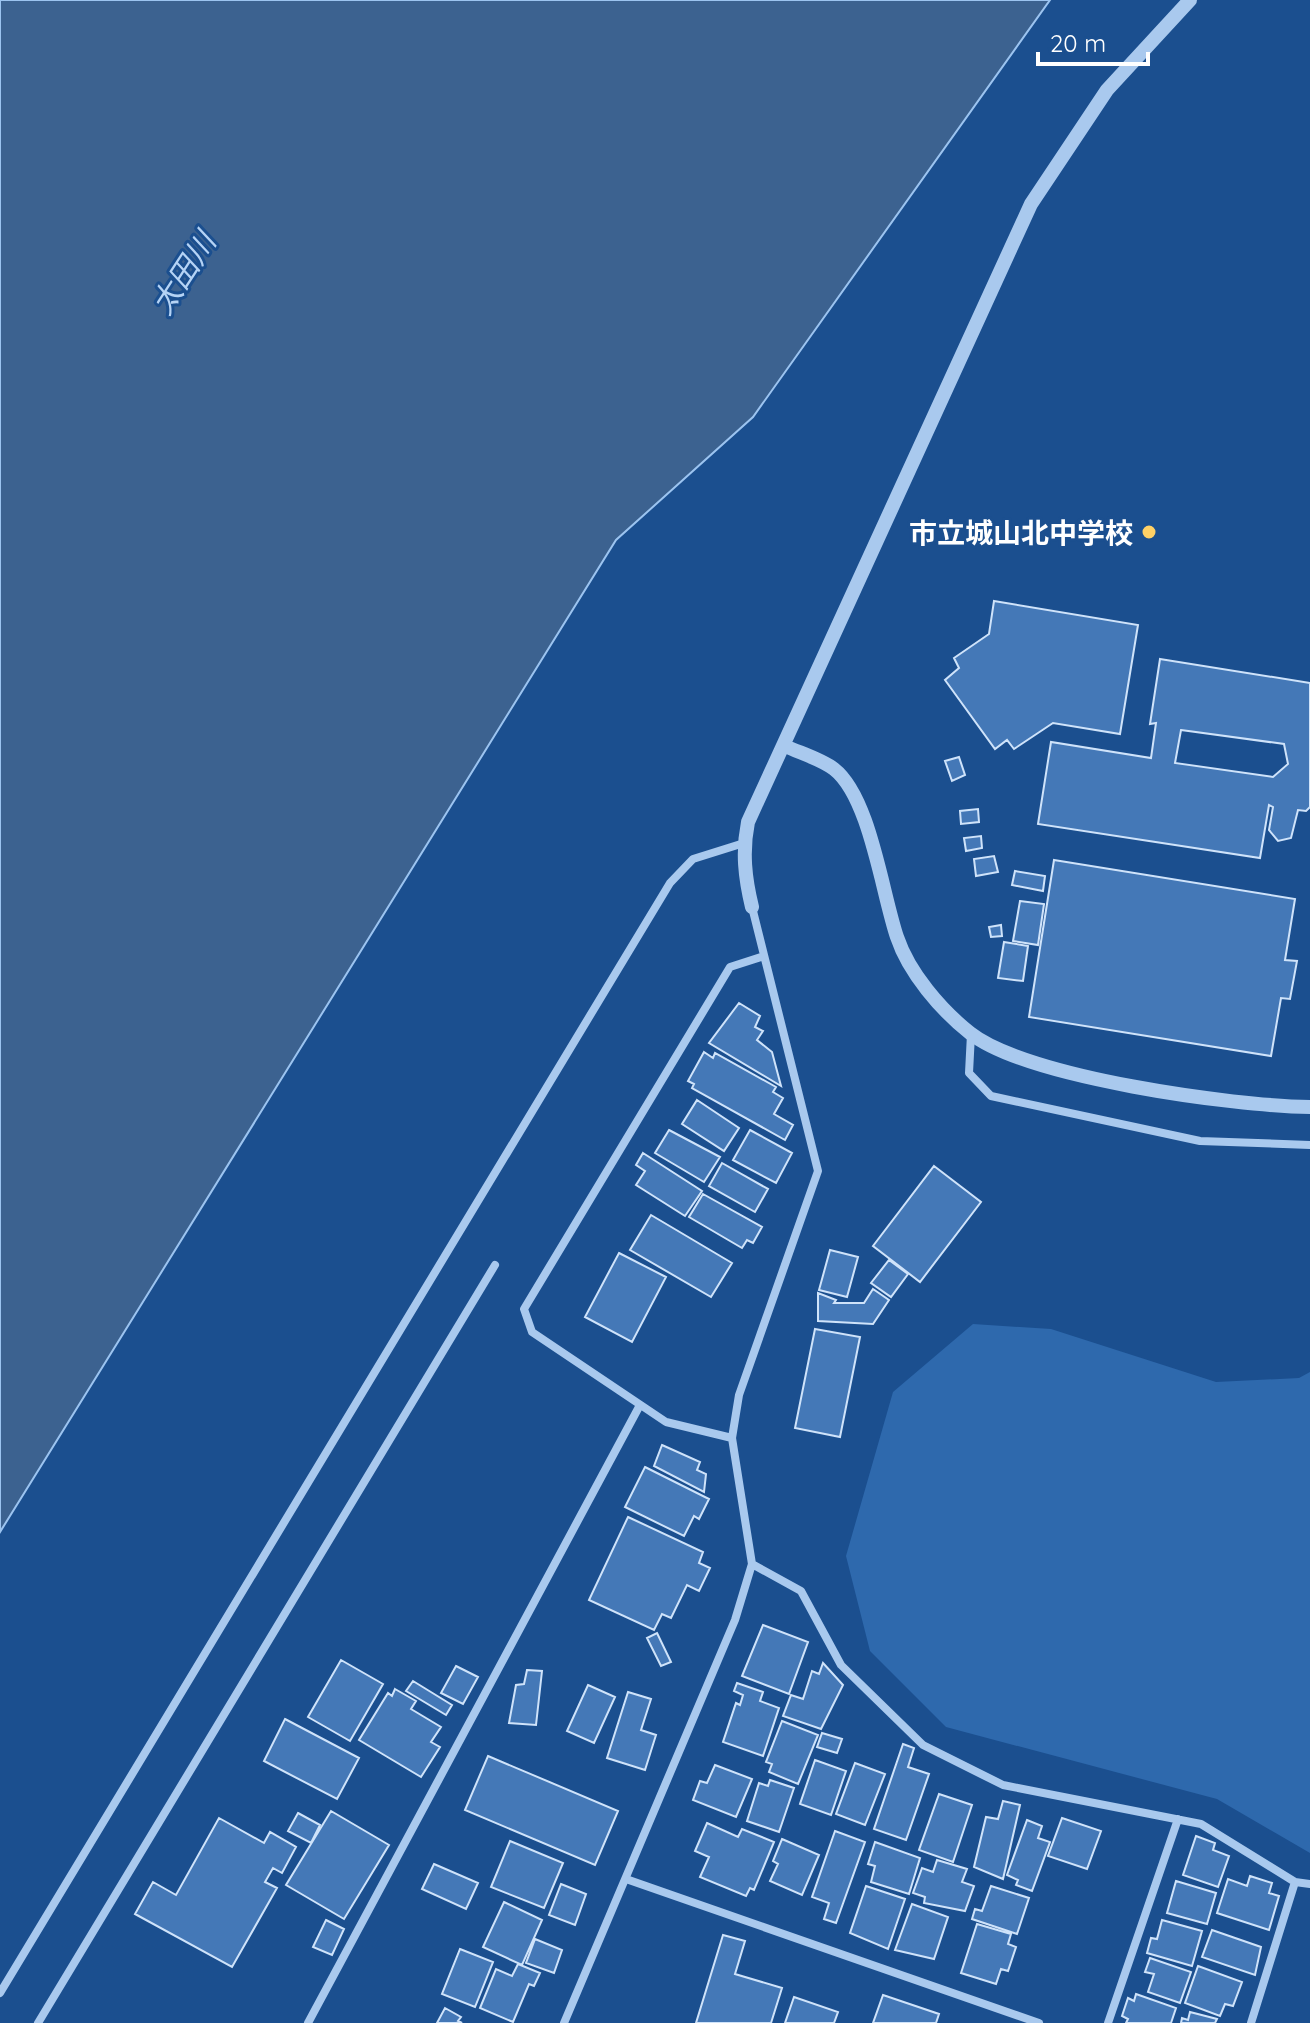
<svg xmlns="http://www.w3.org/2000/svg" width="1310" height="2023" font-family="Quicksand,'Noto Sans JP',sans-serif">
<style>
.green{fill:#2e69ad}
.water{fill:#3c6290;stroke:#9cc4f0;stroke-width:2}
.building{fill:#4478b7;stroke:#cfe3fa;stroke-width:2;fill-rule:evenodd}
.lines{fill:none;stroke-linecap:round;stroke-linejoin:round}
.minor{stroke:#a9c9ee;stroke-width:8}
.tertiary{stroke:#a9c9ee;stroke-width:14}
.poi-dot{fill:#ffd166;stroke:#1b4f8f;stroke-width:3}
.labels{text-anchor:middle;dominant-baseline:central;stroke-width:6;stroke-linejoin:round;paint-order:stroke}
.poi-label{font-size:28px;font-weight:bold;fill:#fff;stroke:#1b4f8f;text-anchor:end}
.water-label{font-size:30px;font-style:italic;fill:#b5d3f5;stroke:#1b4f8f}
</style>
<rect width="100%" height="100%" fill="#1b4f8f"/>
<path class="green" d="M973,1324L1051,1329L1216,1382L1299,1378L1310,1372V1853L1217,1799L946,1727L870,1651L846,1556L893,1392Z"/>
<path class="water" d="M0,0H1050L753,417L616,540L0,1532Z"/>
<path class="building" d="M994,601L1138,625L1120,734L1053,723L1014,749L1007,740L995,749L945,680L959,668L954,658L989,634Z
M1160,659L1310,683V807L1306,811L1298,810L1291,838L1278,841L1269,830L1273,807L1269,805L1260,858L1038,824L1051,742L1151,758L1156,723L1150,724ZM1181,730L1284,744L1288,764L1273,777L1175,763Z
M959,757L965,775L952,781L945,761Z
M978,809L979,822L961,824L960,811Z
M981,836L982,848L966,851L964,838Z
M994,856L998,872L976,876L974,859Z
M1054,860L1295,899L1285,960L1297,961L1290,999L1281,998L1271,1056L1029,1017Z
M1015,871L1045,876L1043,891L1012,885Z
M1020,901L1044,904L1038,945L1013,941Z
M1001,925L1002,936L991,937L989,927Z
M1004,942L1028,946L1023,981L998,978Z
M739,1003L760,1016L755,1027L763,1031L757,1040L772,1052L781,1086L709,1043Z
M704,1052L713,1058L715,1053L776,1087L773,1092L783,1098L774,1114L793,1125L785,1140L692,1088L694,1084L688,1081Z
M697,1100L739,1128L724,1151L682,1124Z
M669,1130L720,1157L704,1182L655,1153Z
M750,1130L792,1153L776,1183L733,1160Z
M643,1153L702,1191L685,1216L636,1185L645,1171L636,1165Z
M722,1163L768,1189L755,1212L709,1186Z
M934,1166L981,1202L920,1282L873,1246Z
M703,1194L762,1227L753,1243L747,1240L742,1248L689,1217Z
M651,1215L732,1263L711,1297L630,1250Z
M830,1250L858,1257L847,1297L819,1290Z
M619,1253L666,1277L632,1342L585,1317Z
M889,1260L908,1274L891,1297L871,1283Z
M873,1289L889,1300L873,1324L818,1321V1293L836,1300L834,1303H864Z
M815,1329L860,1337L840,1437L795,1428Z
M662,1445L700,1462L697,1470L706,1474L704,1492L654,1466Z
M645,1467L709,1499L699,1519L694,1516L684,1536L625,1507Z
M628,1517L703,1552L699,1563L710,1568L699,1591L687,1585L671,1618L662,1614L654,1630L589,1600Z
M763,1625L808,1642L789,1694L742,1676Z
M657,1633L671,1662L661,1666L647,1638Z
M341,1660L383,1684L350,1741L308,1717Z
M823,1663L843,1685L821,1729L783,1716L791,1695L803,1699L812,1671L819,1674Z
M456,1666L478,1677L463,1704L441,1693Z
M527,1670L542,1671L536,1725L509,1723L516,1685L524,1684Z
M413,1681L452,1705L446,1715L406,1691Z
M737,1683L763,1692L760,1701L779,1708L763,1756L723,1742L736,1703L740,1705L743,1695L734,1691Z
M588,1685L615,1697L594,1743L567,1731Z
M395,1689L416,1701L411,1709L441,1727L431,1742L440,1747L421,1777L359,1740L388,1693L392,1696Z
M628,1692L651,1699L641,1730L656,1735L645,1770L607,1758Z
M285,1719L359,1758L337,1799L264,1761Z
M782,1721L818,1735L798,1784L769,1772L772,1764L766,1762Z
M822,1733L842,1739L837,1753L817,1747Z
M903,1744L914,1748L908,1767L929,1774L906,1840L874,1829Z
M488,1756L618,1811L595,1865L465,1810Z
M815,1760L846,1771L831,1815L800,1804Z
M855,1763L885,1774L865,1825L836,1814Z
M715,1765L752,1779L736,1817L693,1800L700,1781L707,1783Z
M770,1780L794,1788L779,1832L747,1821L759,1783L768,1786Z
M939,1794L972,1805L953,1862L919,1850Z
M1003,1801L1020,1805L1003,1879L974,1867L986,1817L998,1819Z
M331,1811L389,1845L344,1919L286,1885Z
M298,1813L320,1825L311,1843L288,1831Z
M219,1818L264,1843L270,1832L296,1847L282,1873L273,1868L265,1882L277,1888L232,1967L135,1914L153,1882L176,1895Z
M1062,1818L1101,1831L1087,1869L1048,1856Z
M1027,1820L1042,1826L1038,1838L1050,1842L1032,1891L1016,1885L1018,1880L1007,1875Z
M707,1823L738,1837L742,1829L774,1842L754,1890L750,1888L746,1896L700,1877L709,1857L695,1851Z
M835,1831L865,1842L836,1923L824,1919L829,1903L812,1897Z
M1196,1836L1215,1843L1213,1850L1229,1856L1218,1887L1183,1875Z
M782,1839L819,1855L802,1895L770,1881L778,1864L773,1861Z
M510,1841L563,1863L544,1908L491,1887Z
M875,1842L920,1858L909,1894L871,1882L875,1866L868,1864Z
M937,1860L967,1869L962,1882L974,1886L965,1911L924,1903L925,1897L913,1893L922,1868L933,1872Z
M434,1864L478,1883L466,1909L422,1889Z
M1250,1876L1272,1883L1269,1893L1279,1896L1269,1930L1217,1913L1228,1879L1247,1886Z
M1176,1881L1216,1893L1207,1924L1167,1913Z
M561,1884L586,1894L575,1925L549,1915Z
M866,1886L905,1899L888,1949L850,1933Z
M991,1886L1029,1898L1017,1934L972,1919L975,1909L982,1911Z
M504,1902L542,1920L522,1965L483,1947Z
M912,1904L948,1917L934,1959L895,1950Z
M326,1920L344,1929L332,1955L313,1947Z
M1162,1920L1202,1931L1192,1966L1147,1953L1151,1938L1157,1939Z
M977,1924L1011,1934L1008,1944L1016,1947L1008,1971L1001,1969L996,1984L961,1973Z
M1212,1930L1261,1947L1255,1975L1202,1957Z
M723,1935L745,1941L735,1974L782,1988L771,2023H696Z
M535,1939L562,1950L554,1973L526,1963Z
M460,1949L493,1962L475,2007L442,1994Z
M1150,1958L1191,1972L1180,2003L1148,1992L1154,1974L1145,1972Z
M518,1964L540,1973L534,1986L529,1984L513,2022L480,2008L496,1969L512,1976Z
M1198,1966L1242,1982L1233,2006L1225,2004L1220,2016L1185,2003Z
M1136,1994L1176,2008L1171,2023H1126L1128,2019L1122,2016L1128,1998L1134,2001Z
M883,1995L939,2014L936,2023H873Z
M794,1997L838,2012L834,2023H785Z
M445,2008L461,2017L458,2021L462,2023H437Z
M1190,2012L1217,2019L1215,2023H1181L1182,2018L1188,2020Z"/>
<g class="lines">
<path class="minor" d="M971,1034L969,1073L991,1096L1200,1141L1310,1145
M732,1438L666,1422L532,1332L524,1309L730,967L764,956
M752,1564L801,1591L841,1665L923,1745L1003,1785L1201,1824L1295,1882L1310,1884
M626,1879L1039,2023
M0,1993L670,883L693,859L744,843
M38,2023L495,1265
M308,2023L640,1405
M564,2023L735,1620L752,1564L732,1438L739,1395L818,1171L752,907
M1108,2023L1178,1819
M1251,2023L1295,1882"/>
<path class="tertiary" d="M785,746C800,753 821,759 834,769C870,797 882,893 897,937C909,973 941,1010 970,1033C1027,1078 1234,1106 1310,1107
M752,907C745,878 742,852 748,822L1031,204L1107,90L1190,0"/>
</g>
<circle class="poi-dot" cx="1149" cy="532" r="8"/>
<g class="labels">
<g class="poi-label">
<text x="1133" y="532">市立城山北中学校</text>
</g>
<g class="water-label">
<text transform="translate(183 273) rotate(-57)">太田川</text>
</g>
</g>
<path d="M1038 52v12h110v-12" fill="none" stroke="#ffffff" stroke-width="4"/>
<text x="1050" y="52" font-size="24" fill="#ffffff" stroke="#1b4f8f" stroke-width="6" paint-order="stroke">20 m</text>
</svg>
